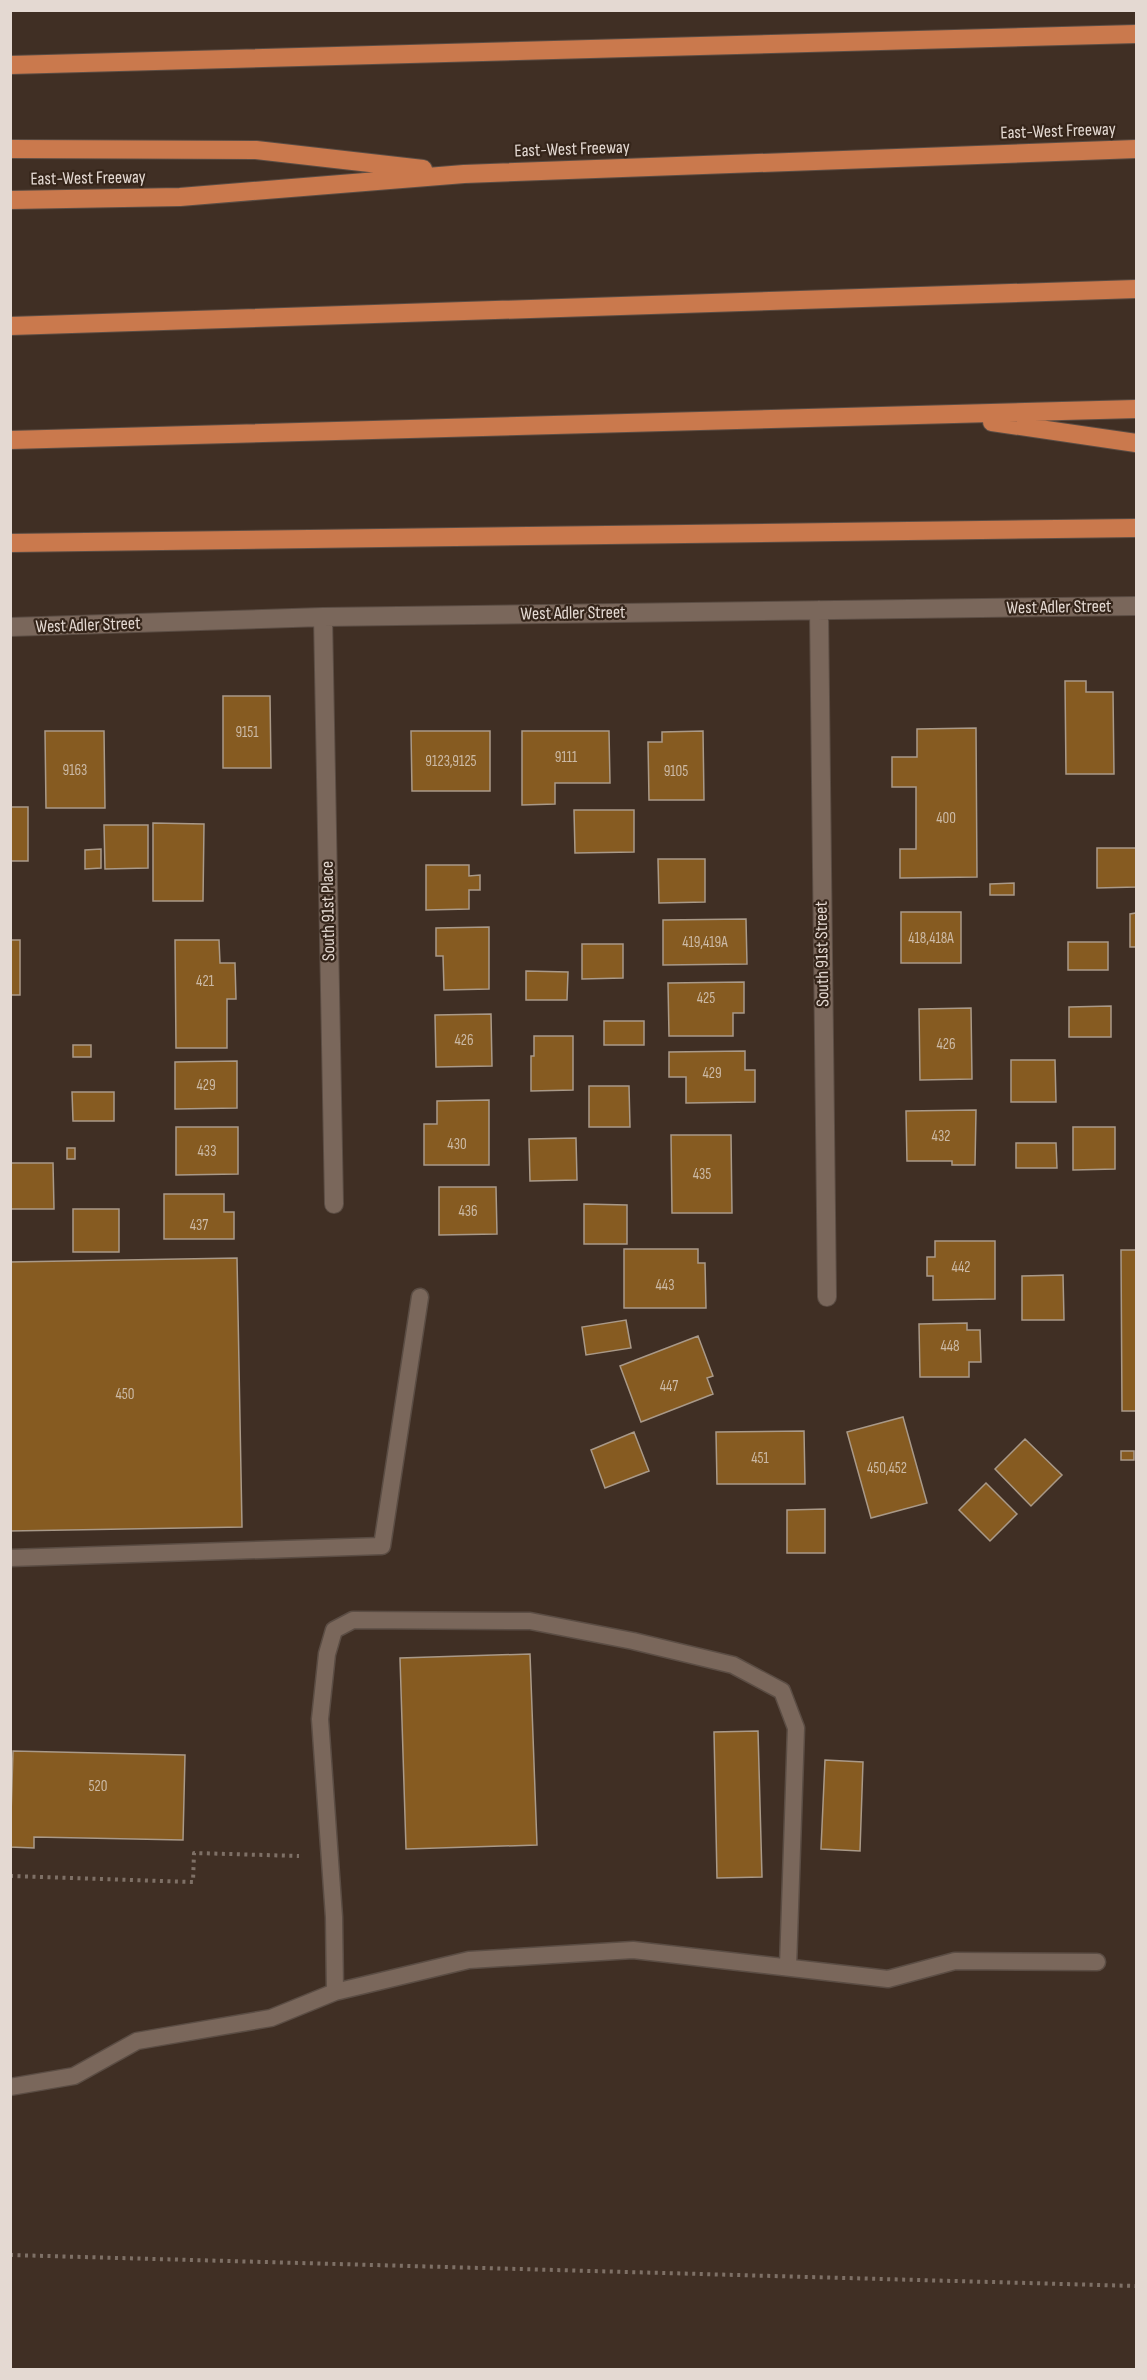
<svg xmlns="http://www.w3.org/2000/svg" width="1147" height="2380" font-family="'Sofia Sans Condensed',sans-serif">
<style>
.building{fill:#865b21;stroke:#a99988;stroke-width:1.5}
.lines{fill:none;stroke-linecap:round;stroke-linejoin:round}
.service-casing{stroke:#5b4d44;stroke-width:19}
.minor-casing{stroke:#5b4d44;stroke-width:20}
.motorway-casing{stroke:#5b4d44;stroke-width:20}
.path{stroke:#7e7066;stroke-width:4;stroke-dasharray:3 4.5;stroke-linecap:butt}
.service{stroke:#7a675b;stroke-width:16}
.minor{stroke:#7a675b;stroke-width:18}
.motorway{stroke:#ca794d;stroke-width:18}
.labels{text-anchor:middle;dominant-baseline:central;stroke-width:4.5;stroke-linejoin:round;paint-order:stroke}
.number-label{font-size:15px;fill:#ccbaa6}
.street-label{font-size:18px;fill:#e4d9d2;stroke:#35251a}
</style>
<rect width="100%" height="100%" fill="#402f24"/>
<path class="building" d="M1065,681H1086V692H1113L1114,774H1066Z
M223,696H270L271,768H223Z
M976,728L977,877L900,878V849H916V787H892V757H917V729Z
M45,731H104L105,808H46Z
M411,731H490V791H412Z
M522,731H609L610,783H555V804L522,805Z
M703,731L704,800H649L648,742H662V732Z
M10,807H28V861H10Z
M574,810H634V852L575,853Z
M153,823L204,824L203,901H153Z
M104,825H148V868L105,869Z
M1097,848H1136V887L1097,888Z
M101,849V868L85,869V850Z
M658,859H705V902L659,903Z
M426,865H469V876L480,875V890H469V909L426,910Z
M1014,883V895H990V884Z
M901,912H961V963H901Z
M1136,913V947H1130V914Z
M746,919L747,964L663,965V920Z
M489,927V989L444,990L443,956H436V928Z
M10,940H20V995H10Z
M175,940H219L220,963H235L236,999H227V1048H176Z
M1068,942H1108V970H1068Z
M582,944H623V978L582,979Z
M526,971L568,972L567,1000H526Z
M744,982V1013H733V1036H669L668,983Z
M1111,1006V1037H1069V1007Z
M971,1008L972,1079L920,1080L919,1009Z
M491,1014L492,1066L436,1067L435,1015Z
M604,1021H644V1045H604Z
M534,1036H573V1090L531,1091V1056H534Z
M73,1045H91V1057H73Z
M745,1051V1070H755V1102L686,1103V1077H669V1052Z
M1011,1060H1055L1056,1102H1011Z
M237,1061V1108L175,1109V1062Z
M589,1086H629L630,1127H589Z
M72,1092H114V1121H73Z
M489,1100V1165H424V1124H437V1101Z
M976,1110L975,1165H952V1161H907L906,1111Z
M176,1127H238V1174L176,1175Z
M1073,1127H1115V1169L1073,1170Z
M671,1135H731L732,1213H672Z
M576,1138L577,1180L530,1181L529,1139Z
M1016,1143H1056L1057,1168H1016Z
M67,1148H75V1159H67Z
M10,1163H53L54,1209H10Z
M439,1187H496L497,1234L439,1235Z
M164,1194H224V1212H234V1239H164Z
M584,1204L627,1205V1244H584Z
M73,1209H119V1252H73Z
M935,1241H995V1299L933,1300V1276H927V1257H935Z
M624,1249H698V1263H705L706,1308H624Z
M1121,1250H1136V1411H1122Z
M237,1258L242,1527L10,1531V1262Z
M1063,1275L1064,1320H1022V1276Z
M626,1320L631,1348L586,1355L582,1327Z
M967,1323V1330H980L981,1362H969V1377H920L919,1324Z
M698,1336L713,1376L707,1378L713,1394L641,1422L620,1366Z
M903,1417L927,1503L871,1518L847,1432Z
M804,1431L805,1484H717L716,1432Z
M634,1432L649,1471L605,1488L591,1450Z
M1025,1439L1062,1475L1031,1506L995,1469Z
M1121,1451H1134V1460H1121Z
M986,1483L1017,1514L990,1541L959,1510Z
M825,1509V1553H787V1510Z
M530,1654L537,1845L406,1849L400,1658Z
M758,1731L762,1877L717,1878L714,1732Z
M13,1751L185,1755L183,1840L34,1837V1848L10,1847Z
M825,1760L863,1762L860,1851L821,1849Z"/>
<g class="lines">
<g class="service-casing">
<path id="service" d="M10,1558L382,1546L420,1297
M335,1992L469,1960L633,1950L888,1979L955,1961L1097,1962
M10,2087L74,2076L137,2041L271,2018L335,1992L334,1917L320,1719L327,1654L334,1630L353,1620L530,1621L633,1641L733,1665L782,1691L796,1728L788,1967"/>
</g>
<g class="minor-casing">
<path id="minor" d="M819,610L827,1297
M323,617L334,1204
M10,627L323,617L1136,606"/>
</g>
<g class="motorway-casing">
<path id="motorway" d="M10,65L1136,34
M10,149L256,150L423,169
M10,200L180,197L464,174L1136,149
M10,326L1136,289
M992,422L1136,443
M10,440L1136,409
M10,543L1136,528"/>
</g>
<path class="path" d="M10,1876L193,1882L194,1853L299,1856
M10,2255L1136,2286"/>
<use href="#service" class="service"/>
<use href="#minor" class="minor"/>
<use href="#motorway" class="motorway"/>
</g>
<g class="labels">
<g class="number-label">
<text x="247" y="732">9151</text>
<text x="566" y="757">9111</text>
<text x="451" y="761">9123,9125</text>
<text x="75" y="770">9163</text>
<text x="676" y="771">9105</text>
<text x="946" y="818">400</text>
<text x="931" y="938">418,418A</text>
<text x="705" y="942">419,419A</text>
<text x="205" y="981">421</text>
<text x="706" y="998">425</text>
<text x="464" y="1040">426</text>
<text x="946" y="1044">426</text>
<text x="712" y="1073">429</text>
<text x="206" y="1085">429</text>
<text x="941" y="1136">432</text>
<text x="457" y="1144">430</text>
<text x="207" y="1151">433</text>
<text x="702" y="1174">435</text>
<text x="468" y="1211">436</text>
<text x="199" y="1225">437</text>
<text x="961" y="1267">442</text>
<text x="665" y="1285">443</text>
<text x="950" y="1346">448</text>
<text x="669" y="1386">447</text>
<text x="125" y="1394">450</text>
<text x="760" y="1458">451</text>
<text x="887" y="1468">450,452</text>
<text x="98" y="1786">520</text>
</g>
<g class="street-label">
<text transform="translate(1058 131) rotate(-2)">East-West Freeway</text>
<text transform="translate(572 149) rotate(-2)">East-West Freeway</text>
<text transform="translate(88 178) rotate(-1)">East-West Freeway</text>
<text transform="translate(1059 607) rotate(-1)">West Adler Street</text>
<text transform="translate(573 613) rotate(-1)">West Adler Street</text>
<text transform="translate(88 625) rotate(-2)">West Adler Street</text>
<text transform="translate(328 911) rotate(-91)">South 91st Place</text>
<text transform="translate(822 954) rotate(-91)">South 91st Street</text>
</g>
</g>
<rect width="1147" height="2380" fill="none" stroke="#e4d9d2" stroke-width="24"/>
</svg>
